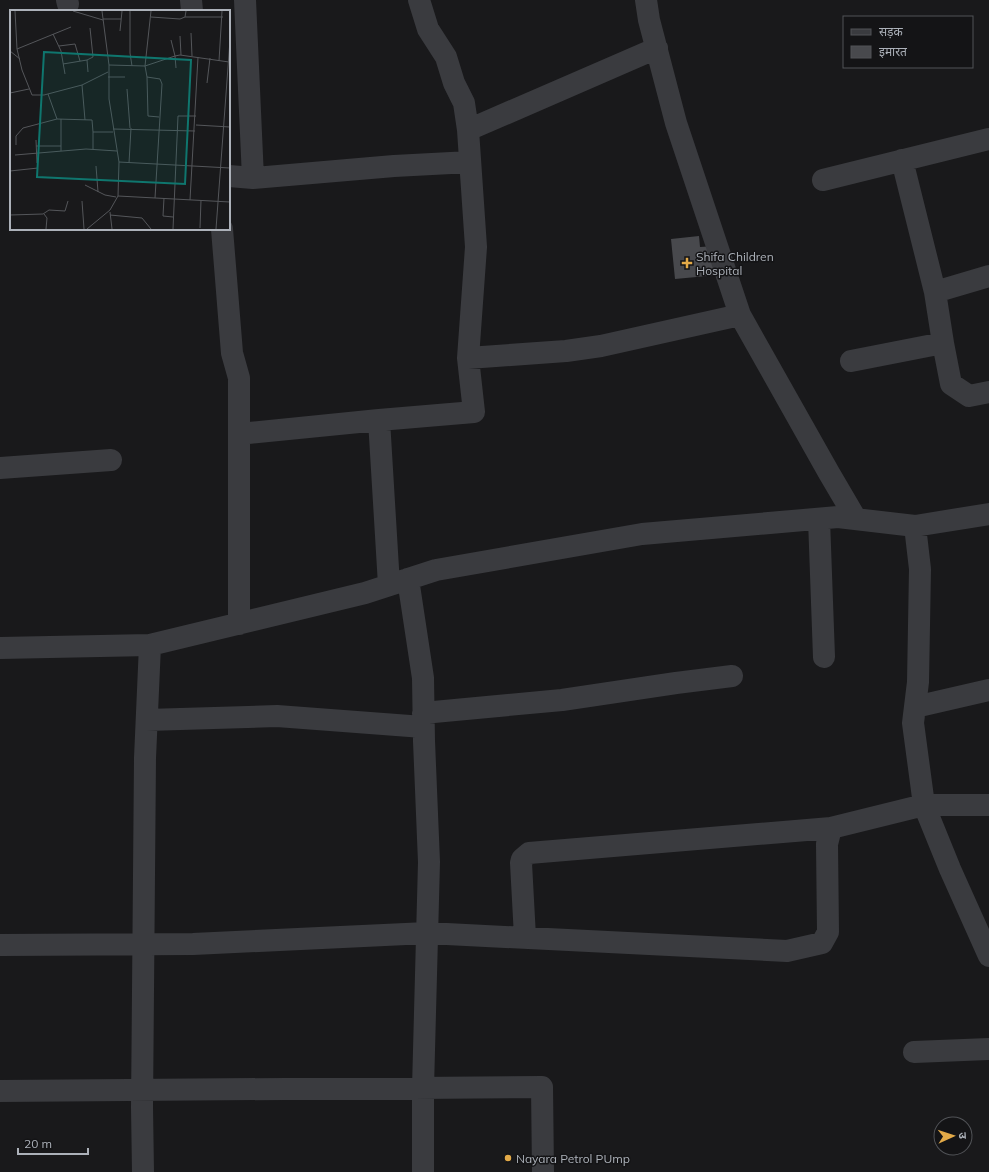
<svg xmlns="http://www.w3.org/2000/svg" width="989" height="1172" font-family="Mulish,'Noto Sans Devanagari',sans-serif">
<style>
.building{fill:#48494d}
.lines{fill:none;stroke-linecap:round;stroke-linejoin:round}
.street{stroke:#3a3b3f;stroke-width:22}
.poi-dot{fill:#e3aa48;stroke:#141416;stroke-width:1.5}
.labels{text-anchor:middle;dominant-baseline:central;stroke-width:3;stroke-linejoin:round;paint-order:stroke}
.poi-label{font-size:12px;fill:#acb1b9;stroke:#141416;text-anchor:start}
.inset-road{fill:none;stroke:#54565a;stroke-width:1}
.view{fill:#0f766e;fill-opacity:0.15;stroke:#0f766e;stroke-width:2}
.inset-edge{fill:none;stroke:#acb1b9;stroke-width:2}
</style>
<rect width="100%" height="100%" fill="#19191b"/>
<path class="building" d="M699,236L700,247L716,246L718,275L675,279L671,239Z"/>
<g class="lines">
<path class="street" d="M67,0L68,4
M191,0L192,11
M245,0L253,178
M419,0L428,29L446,57L454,83L464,103L468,130
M646,0L649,20L676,123L740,315L829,473L856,519
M229,176L253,178L394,166L470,162
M823,180L989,139
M222,229L232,353L239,378V624
M935,292L989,276
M943,343L951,384L969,396L989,392
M468,358L566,351L601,346L740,315
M851,361L943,343L935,292L902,160
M239,434L379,420
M0,468L111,460
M819,519L824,657
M915,526L920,569L918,682L913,723L924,805L950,869L989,956
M408,579L423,678L424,741L429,862L423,1088V1172
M389,585L379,420L474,412L468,358L476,247L468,130L657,48
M0,648L150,645L365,593L436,570L642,534L838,517L915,526L989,514
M915,707L989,690
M423,713L562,700L676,683L732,676
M147,720L277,716L423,727
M525,937L521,863L522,859L529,853L831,828
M0,945L193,944L427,933L787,951L822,943L828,932L827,844L831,828L924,805H989
M914,1052L989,1049
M0,1091L542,1087L543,1172
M143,1172L142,1107L145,758L150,645"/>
</g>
<g class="poi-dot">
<path d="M685 257h4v4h4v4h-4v4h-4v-4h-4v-4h4z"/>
<circle cx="508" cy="1158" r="4"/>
</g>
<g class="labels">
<g class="poi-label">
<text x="696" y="256">Shifa Children<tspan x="696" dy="14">Hospital</tspan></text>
<text x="516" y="1158">Nayara Petrol PUmp</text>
</g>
</g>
<g transform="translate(10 10)">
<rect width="220" height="220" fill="#19191b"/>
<path class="inset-road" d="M5,1L7,39L12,60L22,85H34L72,75L98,62M63,1L93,10M120,1V43L122,56M141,1L135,56L137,67L150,69L152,74L145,188M176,1L175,7H213M141,7L170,9L175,7M93,9H111M110,21L112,1M181,23L182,46M43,24L51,41L55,64M170,26L171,45M49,36L65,34L70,51M7,39L61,17M0,41L10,49M77,50L83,47L80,18M209,51L212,1M53,54L77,50L78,62M99,55L135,56L165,46L161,30M166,58L165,46L170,45L219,52M98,67H115M137,67L138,106L149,107M197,73L200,48M72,75L75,110M117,79L120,118M0,83L19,79M38,84L47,109L82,110L83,122H103M51,109V141M186,115L220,117M103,119L185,121M83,122V139M26,130L27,153M6,135V126L13,118L47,109M26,136H51M5,145L76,139L107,141M109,152L220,158M119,153L121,118M86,156L88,182M0,161L28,158M75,175L95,185L106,187M108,186L220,192M154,188L153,206L163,207M180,190L188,47M72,191L74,219M100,202L102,219M34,204L37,208L36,219M0,205L33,204L39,200L55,201L58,191M100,205L132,208L141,219M190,218L191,190M77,219L100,200L108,186L109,152L99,89V55L92,1M163,219L168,106H186M206,219L220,30"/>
<path class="view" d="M34,42L181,50L175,174L27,167Z"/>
<rect width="220" height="220" class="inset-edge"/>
</g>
<rect x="843" y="16" width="130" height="52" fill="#141416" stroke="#515357"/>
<rect x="851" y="29" width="20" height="6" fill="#3a3b3f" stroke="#515357"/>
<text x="879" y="36" font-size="12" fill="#acb1b9">सड़क</text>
<rect x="851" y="46" width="20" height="12" fill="#48494d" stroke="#515357"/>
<text x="879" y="56" font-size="12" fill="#acb1b9">इमारत</text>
<g transform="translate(953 1136) rotate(87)"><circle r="19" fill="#141416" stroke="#515357"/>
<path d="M0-3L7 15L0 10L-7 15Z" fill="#e3aa48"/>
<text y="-6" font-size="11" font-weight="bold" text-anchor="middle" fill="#acb1b9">उ</text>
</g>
<path d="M18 1148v6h70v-6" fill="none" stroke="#acb1b9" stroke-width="2"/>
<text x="24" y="1148" font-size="12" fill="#acb1b9" stroke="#141416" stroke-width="3" paint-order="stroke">20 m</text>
</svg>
